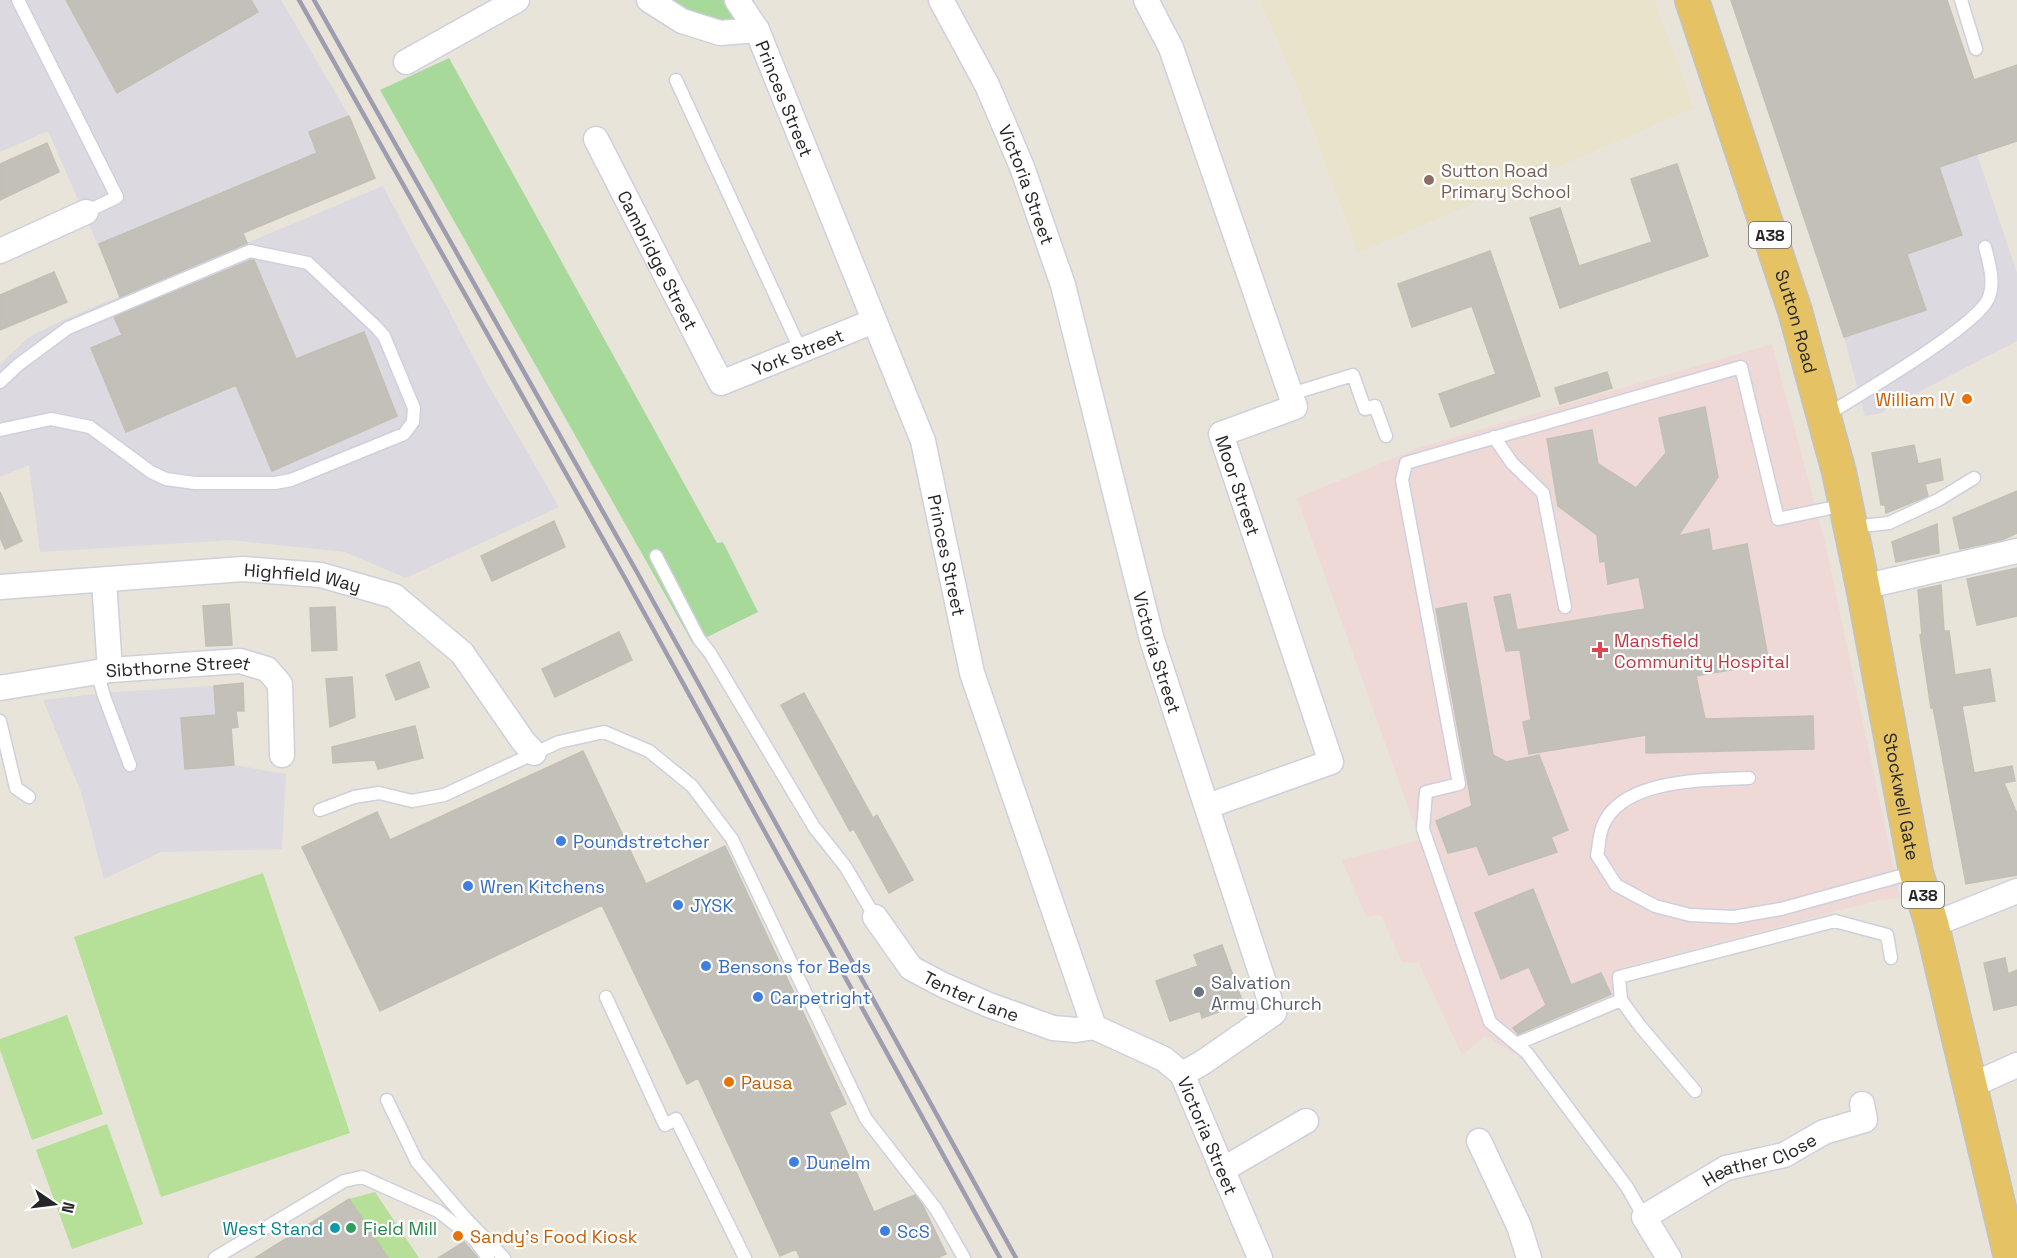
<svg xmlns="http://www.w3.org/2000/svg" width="2017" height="1258" font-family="'Space Grotesk',sans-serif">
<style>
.industrial{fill:#dcd9e0}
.education{fill:#e8e3ca}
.medical{fill:#eed9d7}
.green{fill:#a7d99b}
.pitch{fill:#b6df98}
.building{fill:#c3c0b9;stroke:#c2bfb3;stroke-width:1.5}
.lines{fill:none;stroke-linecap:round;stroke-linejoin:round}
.service-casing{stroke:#cfcfde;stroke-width:15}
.minor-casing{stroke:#cfcfde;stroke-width:27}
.trunk-casing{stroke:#c2c2c2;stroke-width:36}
.service{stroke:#fff;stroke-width:12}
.minor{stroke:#fff;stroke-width:24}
.trunk{stroke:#e5c364;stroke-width:33}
.rail{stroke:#9d9daf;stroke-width:4.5}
.education-dot{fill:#8d6e63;stroke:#fff;stroke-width:2}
.food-dot{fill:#e8710a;stroke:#fff;stroke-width:2}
.health-dot{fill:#e0444e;stroke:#fff;stroke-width:2}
.shop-dot{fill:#3f7fe0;stroke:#fff;stroke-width:2}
.worship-dot{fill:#6b7280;stroke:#fff;stroke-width:2}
.culture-dot{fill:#0f9aa8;stroke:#fff;stroke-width:2}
.leisure-dot{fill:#2e9e5b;stroke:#fff;stroke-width:2}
.labels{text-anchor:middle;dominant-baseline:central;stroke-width:4.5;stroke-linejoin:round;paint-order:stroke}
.shield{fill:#fff;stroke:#676767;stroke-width:1.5}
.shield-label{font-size:16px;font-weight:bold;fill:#262626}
.street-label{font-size:18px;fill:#262626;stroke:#fff}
.education-label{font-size:18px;fill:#785e54;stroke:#fff;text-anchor:start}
.food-label{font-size:18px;fill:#c56008;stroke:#fff;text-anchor:start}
.health-label{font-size:18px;fill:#be3a42;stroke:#fff;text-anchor:start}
.shop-label{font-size:18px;fill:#366cbe;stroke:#fff;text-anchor:start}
.worship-label{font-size:18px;fill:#5b616d;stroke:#fff;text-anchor:start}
.culture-label{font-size:18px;fill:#0d838f;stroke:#fff;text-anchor:end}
.leisure-label{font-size:18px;fill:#27864d;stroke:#fff;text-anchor:start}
</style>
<rect width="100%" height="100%" fill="#e8e4d9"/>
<path class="industrial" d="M0,0H281L349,116L375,178L116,286L48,131L0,152Z
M1731,0L1952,80L2017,273V341L1886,409L1882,413L1865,416L1844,337Z
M383,186L486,381L559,507L406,578L345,552L231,540L40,552L29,465L0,477V364L29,337L63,320Z
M214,686L217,728H231L234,765L286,774L282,849L161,852L104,879L81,792L43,700L114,692Z"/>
<path class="education" d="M1260,0H1654L1694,108L1358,253L1300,93Z"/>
<path class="medical" d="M1772,344L1825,542L1900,898L1880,900L1621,968L1632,1004L1511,1054L1507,1049L1485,1036L1462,1055L1419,963L1402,962L1381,915L1366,917L1342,860L1420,840L1297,498L1418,448Z"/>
<path class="green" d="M665,0H754V3C749,8 745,13 740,17C717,32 685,13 665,0Z
M449,58L717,543L723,542L758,612L693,644L380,90Z"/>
<path class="pitch" d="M263,873L350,1133L161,1197L74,937Z
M67,1015L103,1114L32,1140L0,1050V1039Z
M107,1124L143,1224L72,1249L36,1150Z
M375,1192L419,1258H255L349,1199Z"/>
<path class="building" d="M66,0H251L258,12L117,93Z
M1731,0H1947L1974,80L2017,65V141L1939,167L1962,235L1907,254L1926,310L1844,337Z
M349,116L375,178L243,233L247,243L120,297L99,244L317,153L309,132Z
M47,143L59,172L0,200V164Z
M1677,164L1708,256L1560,308L1530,218L1560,208L1579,266L1652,242L1631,179Z
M1490,251L1540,396L1451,427L1439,394L1496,374L1472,306L1412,327L1398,284Z
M251,260H254L296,359L364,332L397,416L272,471L236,385L126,432L91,348L122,335L114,317Z
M54,272L67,302L0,330V295Z
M1607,372L1612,388L1560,404L1555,388Z
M1705,407L1718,477L1678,536L1709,529L1712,551L1747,544L1769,663L1696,676L1705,719L1813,716L1814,749L1646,753V735L1529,754L1523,722L1531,720L1520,650L1506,651L1494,597L1510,594L1517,630L1645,609L1639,577L1608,584L1605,561L1600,562L1597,535L1558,506L1547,439L1592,430L1598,464L1636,488L1666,453L1659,418Z
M1914,445L1918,464L1940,459L1943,480L1925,484L1928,496L1886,513L1885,505H1881L1872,453Z
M2017,491V533L2002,540L1960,549L1953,518Z
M0,492L22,541L5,549L0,537Z
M554,521L565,547L492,581L481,556Z
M1937,524L1939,553L1896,562L1892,542Z
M2017,568V616L1977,625L1967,579Z
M1941,585L1944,631H1949L1955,675L1990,669L1995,701L1962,706L1974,773L2012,766L2015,781L2004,783L2017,814V875L1966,884L1933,707L1931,708L1920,635H1922L1918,590Z
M1466,603L1493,755L1506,762L1539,755L1568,830L1551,837L1557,852L1489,875L1477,846L1448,853L1436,821L1472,806L1436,609Z
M229,604L232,645L206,646L203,606Z
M335,607L337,650L312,651L310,608Z
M619,632L632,660L555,697L542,669Z
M419,662L429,687L396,700L386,675Z
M352,677L355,717L330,727L326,679Z
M243,683L244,711H236L238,727L231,728L234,765L185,769L181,718L216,715L214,686Z
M804,693L873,818L877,815L913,880L889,893L854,829L850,831L781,705Z
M415,726L423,758L378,769L375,760L333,763L332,747Z
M583,751L646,884L725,846L846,1104L829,1112L874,1212L915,1195L923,1206L946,1254L937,1258H800L796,1249L780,1256L698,1078L687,1084L602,905L380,1011L302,847L377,812L390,840Z
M1533,889L1571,985L1601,973L1611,994L1518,1034L1513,1028L1546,1005L1529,967L1501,979L1475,913Z
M1222,945L1243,1003L1202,1018L1200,1011L1170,1021L1156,981L1198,966L1194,955Z
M2005,958L2008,974L2017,970V1005L1994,1010L1984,963Z
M349,1199L388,1258H255Z
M464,1242L478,1258H438Z"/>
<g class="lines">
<g class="service-casing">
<path id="service" d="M18,0L117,197L86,212
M1961,0L1976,49
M676,80L801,351
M0,382L18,365L68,328L250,251L308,263L376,327L384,336L414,408L413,422L404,434L291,480L275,483H195L166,479L151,472L90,427L51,419L0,430
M1291,394L1353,375L1365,409L1375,406L1386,436
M1825,416C1855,397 1980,325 1989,297C1995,281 1989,263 1985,247
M1494,437L1512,463L1543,493L1565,607
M1853,527L1889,523L1938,500L1974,478
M656,556L699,639L710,653L814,827L845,866L875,917
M97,672L104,696L130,765
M0,721L16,788L29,797
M1749,778C1707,780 1619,778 1602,828C1599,836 1599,847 1597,855L1616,885L1655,906L1690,915L1734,917L1781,909L1915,872
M320,810L354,797L379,793L412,801L444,795L559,742L604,732L649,751L692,786L732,839L866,1119L936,1209L964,1258
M606,997L665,1125L676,1119L745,1258
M1621,1000L1640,1026L1695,1091
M1516,1044L1621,1000L1619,977L1835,921L1887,935L1891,958
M387,1100L417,1162L466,1219L504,1258
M1644,1217L1627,1187L1527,1053L1490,1022L1423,829L1426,792L1459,784L1402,480L1406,463L1741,367L1778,519L1845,505
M215,1258L344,1181L362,1177L438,1211L474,1239L488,1258"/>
</g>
<g class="minor-casing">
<g id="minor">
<path d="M649,0L682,21L720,33L757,30"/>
<path id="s1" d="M737,0L757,30L923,441L972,673L1094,1027L1164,1059L1182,1074L1260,1258"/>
<path id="s2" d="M941,0L987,85L1022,167L1063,285L1152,640L1274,1013L1202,1063L1182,1074"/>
<path id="s3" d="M1146,0L1171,48L1295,407L1221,434L1331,762L1208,806"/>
<path d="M406,62L517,0"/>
<path id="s4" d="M596,139L721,383L874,321"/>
<path d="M0,251L86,212"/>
<path d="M104,581L110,670"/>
<path id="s5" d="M0,587L243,569L321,575L394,596L462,653L523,741L534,753"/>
<path d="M1863,587L2017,551"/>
<path id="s6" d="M0,688L110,670L240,661L267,669L280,684L282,755"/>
<path id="s7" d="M875,917L911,968L943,985L989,1005L1053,1028L1076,1030L1094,1027"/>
<path d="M1932,925L2017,891"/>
<path d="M1970,1086L2017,1065"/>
<path d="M1479,1141L1519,1226L1529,1258"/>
<path d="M1222,1170L1306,1121"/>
<path id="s8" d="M1669,1258L1644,1217L1726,1168L1784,1155L1824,1132L1865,1120L1862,1104"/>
</g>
</g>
<g class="trunk-casing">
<g id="trunk">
<path id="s9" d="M1692,0L1795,311L1839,472L1863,587L1916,872L1932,925L2011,1258"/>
</g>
</g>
<use href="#service" class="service"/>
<use href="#minor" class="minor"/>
<use href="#trunk" class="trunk"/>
<path class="rail" d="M299,0L626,580L1000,1258
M314,0L638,574L1016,1258"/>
</g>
<circle class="education-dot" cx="1429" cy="180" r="6"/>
<g class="food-dot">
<circle cx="1967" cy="399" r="6"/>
<circle cx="729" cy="1082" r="6"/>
<circle cx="458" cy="1236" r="6"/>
</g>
<path class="health-dot" d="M1597 641h6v6h6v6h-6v6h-6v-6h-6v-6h6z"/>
<g class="shop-dot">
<circle cx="561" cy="841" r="6"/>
<circle cx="468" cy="886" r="6"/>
<circle cx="678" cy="905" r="6"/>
<circle cx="706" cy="966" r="6"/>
<circle cx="758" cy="997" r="6"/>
<circle cx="794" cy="1162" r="6"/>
<circle cx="885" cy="1231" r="6"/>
</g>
<circle class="worship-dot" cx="1199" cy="992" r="6"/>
<circle class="culture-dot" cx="335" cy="1228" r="6"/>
<circle class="leisure-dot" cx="351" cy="1228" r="6"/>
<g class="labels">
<g class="shield">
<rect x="1749" y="222" width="42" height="26" rx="4.5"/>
<rect x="1902" y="882" width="42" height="26" rx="4.5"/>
</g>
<g class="shield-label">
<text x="1770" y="235">A38</text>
<text x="1923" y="895">A38</text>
</g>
<g class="street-label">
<text stroke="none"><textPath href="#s1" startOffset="110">Princes Street</textPath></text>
<text stroke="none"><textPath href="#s2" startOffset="204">Victoria Street</textPath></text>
<text stroke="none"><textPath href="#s4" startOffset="136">Cambridge Street</textPath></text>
<text stroke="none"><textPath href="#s9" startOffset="338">Sutton Road</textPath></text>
<text stroke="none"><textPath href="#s4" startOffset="357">York Street</textPath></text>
<text stroke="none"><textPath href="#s3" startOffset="567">Moor Street</textPath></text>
<text stroke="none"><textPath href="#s1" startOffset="596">Princes Street</textPath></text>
<text stroke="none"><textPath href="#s5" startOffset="304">Highfield Way</textPath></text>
<text stroke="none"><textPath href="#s2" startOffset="690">Victoria Street</textPath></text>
<text stroke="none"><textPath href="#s6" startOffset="180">Sibthorne Street</textPath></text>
<text stroke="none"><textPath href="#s9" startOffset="825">Stockwell Gate</textPath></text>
<text stroke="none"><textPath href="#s7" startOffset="129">Tenter Lane</textPath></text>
<text stroke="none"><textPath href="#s1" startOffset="1258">Victoria Street</textPath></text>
<text stroke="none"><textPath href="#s8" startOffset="178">Heather Close</textPath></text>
</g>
<g class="education-label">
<text x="1441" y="170">Sutton Road<tspan x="1441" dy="21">Primary School</tspan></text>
</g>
<g class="food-label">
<text x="1955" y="399" text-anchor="end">William IV</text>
<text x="741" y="1082">Pausa</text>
<text x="470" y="1236">Sandy's Food Kiosk</text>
</g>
<g class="health-label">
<text x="1614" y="640">Mansfield<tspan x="1614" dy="21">Community Hospital</tspan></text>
</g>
<g class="shop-label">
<text x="573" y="841">Poundstretcher</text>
<text x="480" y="886">Wren Kitchens</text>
<text x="690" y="905">JYSK</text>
<text x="718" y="966">Bensons for Beds</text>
<text x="770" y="997">Carpetright</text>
<text x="806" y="1162">Dunelm</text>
<text x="897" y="1231">ScS</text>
</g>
<g class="worship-label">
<text x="1211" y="982">Salvation<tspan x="1211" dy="21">Army Church</tspan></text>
</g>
<g class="culture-label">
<text x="323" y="1228">West Stand</text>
</g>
<g class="leisure-label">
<text x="363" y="1228">Field Mill</text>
</g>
</g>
<g transform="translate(54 1204) rotate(104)" stroke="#ffffff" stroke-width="4.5" paint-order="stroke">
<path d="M0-4.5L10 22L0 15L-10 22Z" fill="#262626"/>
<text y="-9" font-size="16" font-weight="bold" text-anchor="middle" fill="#262626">N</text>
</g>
</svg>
